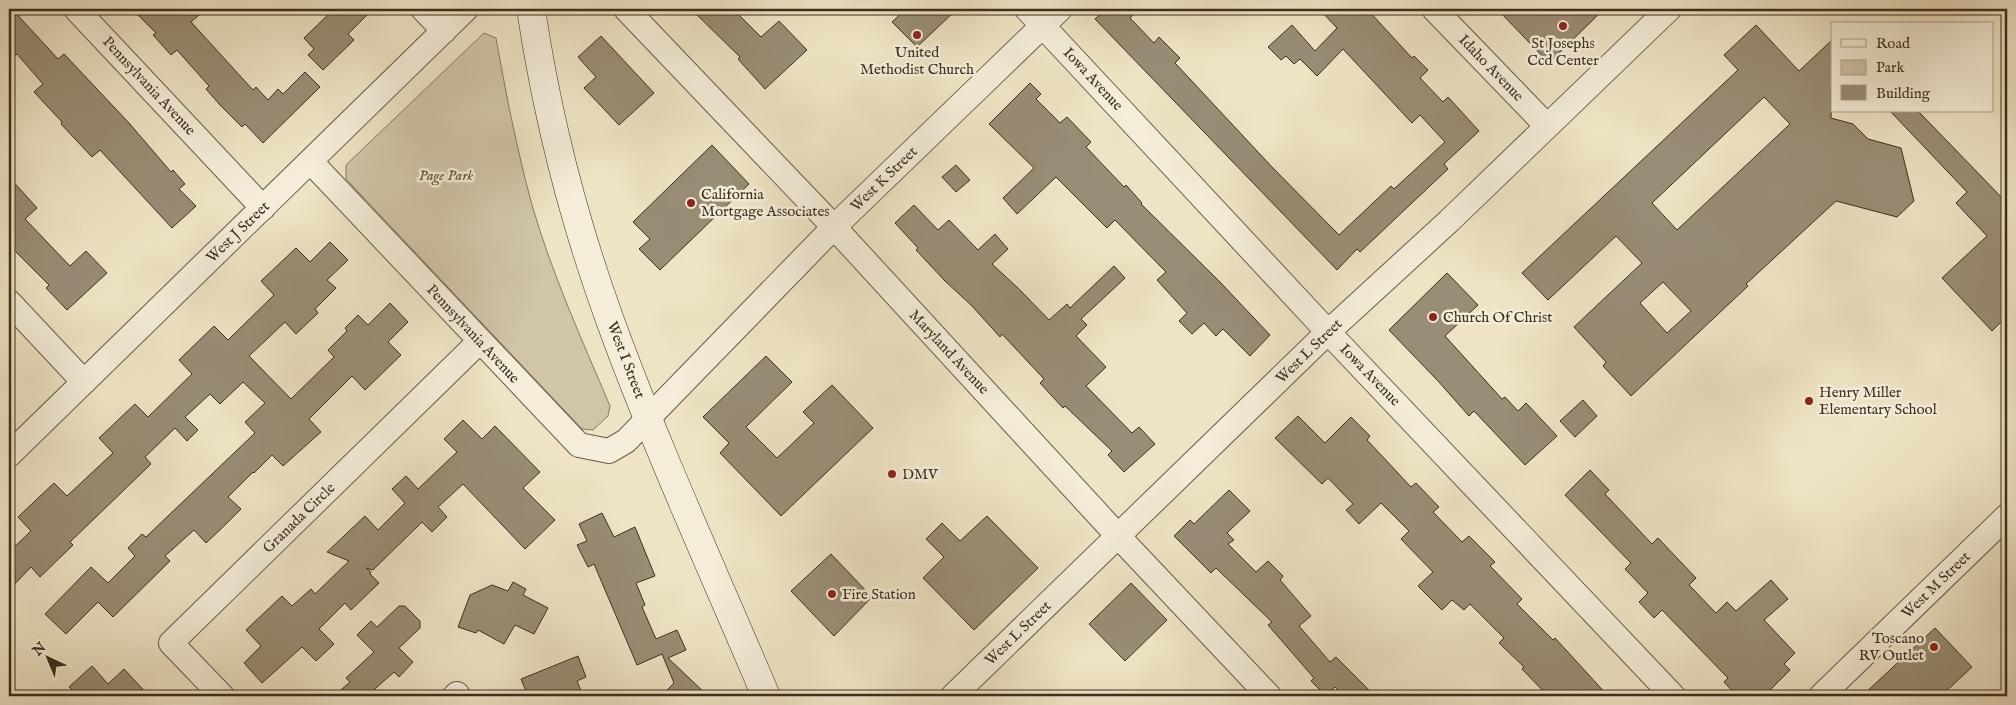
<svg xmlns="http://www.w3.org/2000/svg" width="2016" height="705" font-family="'IM FELL English',serif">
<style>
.green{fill:#d0c5a9;stroke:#867a64}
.building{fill:#998d76;stroke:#3d2f20;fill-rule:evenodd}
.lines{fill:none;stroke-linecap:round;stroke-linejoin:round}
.street-casing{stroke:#695c49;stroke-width:26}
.secondary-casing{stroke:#3d2f20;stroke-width:29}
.street{stroke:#f4edd9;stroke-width:24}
.secondary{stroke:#f4edd9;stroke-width:28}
.poi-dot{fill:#8f2418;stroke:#f4edd9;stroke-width:2}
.labels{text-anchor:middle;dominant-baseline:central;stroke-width:5;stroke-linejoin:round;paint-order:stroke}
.poi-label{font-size:15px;fill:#3d2f20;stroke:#f4edd9;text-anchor:start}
.street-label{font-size:15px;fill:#3d2f20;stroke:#f4edd9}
.park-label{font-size:15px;font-style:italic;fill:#5a4d3b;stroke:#f4edd9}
</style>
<rect width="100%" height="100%" fill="#eee4c5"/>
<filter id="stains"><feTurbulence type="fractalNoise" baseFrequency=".004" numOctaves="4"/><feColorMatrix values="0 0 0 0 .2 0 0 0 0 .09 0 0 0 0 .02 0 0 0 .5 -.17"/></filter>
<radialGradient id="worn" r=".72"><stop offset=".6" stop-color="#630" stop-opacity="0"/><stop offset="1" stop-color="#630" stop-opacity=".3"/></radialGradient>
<path class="green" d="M484,33L496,38C506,94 517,150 532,205C552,274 582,340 610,406L608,416L593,430L582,429L346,179V165Z"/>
<path class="building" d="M9,9H12L58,59L64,54L129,123L171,172L173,170L185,184L179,189L196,206L172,228L100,150L92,157L61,124L62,122L34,92L43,84L17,54L9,61Z
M132,9H206L191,22L253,90L256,87L268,100L278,89L283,94L305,72L320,87L263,143L245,124L242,127L220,105L206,89L209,86L177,50L171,55L153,35L156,33Z
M334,9H373L348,34L354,40L323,70L308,55L314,49L304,38Z
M691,9H733L761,37L779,21L807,50L765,89L738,59L740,57Z
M906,9H957L917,47L892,22Z
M1106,9H1139L1130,18L1154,43L1159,37L1180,58L1175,63L1271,166L1339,235L1391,186L1394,189L1445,142L1420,115L1412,123L1343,49L1317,76L1300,59L1294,64L1286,56L1281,60L1268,47L1292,25L1315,51L1337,28L1319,9H1367L1412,58L1414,56L1428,70L1420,78L1443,102L1448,97L1479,131L1444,164L1448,169L1360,252L1357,249L1337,270L1095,19Z
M1497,9H1604L1549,63Z
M1756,25L1799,71L1832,40L1831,118L1853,124L1868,139L1901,148L1914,201L1897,217L1836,201L1746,284L1748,286L1631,396L1603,366L1606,362L1574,327L1642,263L1616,236L1548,300L1522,273L1738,70L1724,55ZM1764,97L1790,124L1677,230L1652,203ZM1663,282L1691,311L1667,333L1640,303Z
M601,36L654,93L619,125L584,88L596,77L578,57Z
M1030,83L1041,94L1036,99L1060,123L1067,117L1091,142L1086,147L1124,187L1126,185L1142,203L1141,204L1220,282L1270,335L1250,356L1223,329L1216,336L1204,323L1192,334L1179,321L1187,313L1157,280L1166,272L1115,220L1107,228L1056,177L1017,214L1003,198L1034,168L989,124Z
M1890,111H1918L2007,203V316L1992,331L1942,278L1987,236L1956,203L1967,192Z
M712,145L749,184L660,270L639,249L650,239L633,222Z
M956,165L970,180L956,192L942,177Z
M9,177L37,208L25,219L70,266L86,251L107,273L67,310L46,288L49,285L9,245Z
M914,205L938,230L949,220L978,250L995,234L1008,249L992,264L1019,289L1049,320L1067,304L1070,308L1114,266L1125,278L1081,319L1087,325L1076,336L1106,367L1086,386L1132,433L1139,427L1155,444L1124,472L1108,455L1112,451L1065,406L1063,408L1040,383L1044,379L1002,334L1000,337L972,306L945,281L916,250L918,248L895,223Z
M330,242L348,260L327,280L336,288L315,309L318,313L296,334L285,322L249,356L291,399L334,357L328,350L347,331L345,328L358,315L368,325L390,303L408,322L388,342L401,355L365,390L352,376L309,419L321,432L283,466L272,455L254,473L253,472L228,497L241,509L223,527L206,543L194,530L165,556L170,561L113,617L98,602L66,634L45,614L91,567L108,583L135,556L128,548L142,534L146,537L255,433L245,422L265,403L243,382L220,404L210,394L185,417L198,430L187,441L175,428L145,457L151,464L70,542L73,545L40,577L31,567L9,590V552L31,531L18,517L54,483L67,496L113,453L99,438L135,404L148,417L192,374L179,360L214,326L228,340L274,295L261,281L296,248L310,262Z
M1447,273L1478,305L1445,336L1502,399L1505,397L1518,411L1526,403L1557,436L1525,465L1474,411L1469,416L1438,381L1389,330Z
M766,356L792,382L746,427L777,458L814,423L803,412L832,385L873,428L781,516L720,453L729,443L703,417Z
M1583,400L1597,416L1575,437L1560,421Z
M1298,416L1325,443L1351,417L1370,436L1367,440L1411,487L1416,483L1439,507L1433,512L1462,542L1469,536L1495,562L1490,566L1522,599L1517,604L1553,640L1555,638L1608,696H1548L1522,669L1524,667L1499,643L1504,638L1470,604L1464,610L1452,600L1442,610L1418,586L1433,572L1401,539L1409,531L1381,503L1359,524L1346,510L1353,504L1328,478L1322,484L1275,438Z
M463,420L482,439L495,426L540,472L523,488L555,520L525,549L463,484L438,507L447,517L432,532L422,522L373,570L366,568L371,572L370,574L379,583L351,610L345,603L319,629L334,644L316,661L302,647L262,683L244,663L261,646L246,630L282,596L292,606L311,589L315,594L349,561L327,552L365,516L378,530L405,503L392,489L406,476L418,489L457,452L444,439Z
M1590,470L1609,490L1605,494L1652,544L1658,538L1696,578L1689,585L1716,613L1727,602L1736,611L1771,580L1788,599L1764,620L1795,653L1784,664L1790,670L1764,696H1737L1724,682L1728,678L1662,610L1654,618L1639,602L1648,593L1625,569L1631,563L1565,495Z
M1229,490L1250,511L1227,533L1234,540L1228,544L1256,572L1268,561L1283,576L1280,580L1311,616L1299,626L1330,662L1336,657L1375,696H1344L1335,687L1326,696L1311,681L1314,678L1268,625L1272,622L1216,568L1211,573L1174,536L1190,520L1194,524Z
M602,513L614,537L635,527L655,576L636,583L645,605L642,607L656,639L677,630L686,650L668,658L708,696H661L674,683L662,654L637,665L594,564L588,567L577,545L587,541L579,524Z
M987,516L1038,568L974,630L923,578L944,557L926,539L942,523L960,541Z
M831,554L872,597L834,636L791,591Z
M513,582L526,589L523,595L548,608L534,634L515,625L504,644L478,630L476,633L458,627L470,595L492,585L508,591Z
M1131,583L1167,620L1125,661L1089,624Z
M399,606H405L420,621V628L399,648L413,662L399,677L394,672L367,696H334L350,682L346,678L374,652L357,635L371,621L377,627Z
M1935,628L1972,667L1941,696H1862Z
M578,656L586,677L577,681L583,696H549L547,691L533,696H528L521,679Z
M92,666L108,684L124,669L149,696H78L69,687Z"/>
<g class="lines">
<g class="street-casing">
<path id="street" d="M76,9L263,208
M423,9L444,31
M626,9L834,227L1118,536L1269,696
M1027,9L1328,332L1673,696
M1434,9L1547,126
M311,162L579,445L609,451L626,441L834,227L1060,9
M9,302L84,382
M9,455L466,9
M222,696L171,643L480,341
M455,696L457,694
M953,696L1328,332L1449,221L1669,9
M1821,696L2007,516"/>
</g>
<g class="secondary-casing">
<path id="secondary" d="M531,9C547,116 574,222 611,323C657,449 714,573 766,696"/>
</g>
<use href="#street" class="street"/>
<use href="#secondary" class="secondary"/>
</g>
<g class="poi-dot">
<circle cx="1563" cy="26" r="5"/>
<circle cx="917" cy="35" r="5"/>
<circle cx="691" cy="203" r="5"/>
<circle cx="1433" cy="317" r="5"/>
<circle cx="1809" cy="401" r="5"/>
<circle cx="892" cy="474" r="5"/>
<circle cx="832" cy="594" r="5"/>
<circle cx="1934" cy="647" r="5"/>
</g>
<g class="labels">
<g class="poi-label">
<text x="1563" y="43" text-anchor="middle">St Josephs<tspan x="1563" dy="17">Ccd Center</tspan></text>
<text x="917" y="52" text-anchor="middle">United<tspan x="917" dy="17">Methodist Church</tspan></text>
<text x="701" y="194">California<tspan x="701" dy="17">Mortgage Associates</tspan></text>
<text x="1443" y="317">Church Of Christ</text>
<text x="1819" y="392">Henry Miller<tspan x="1819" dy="17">Elementary School</tspan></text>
<text x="902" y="474">DMV</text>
<text x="842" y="594">Fire Station</text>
<text x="1924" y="638" text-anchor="end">Toscano<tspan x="1924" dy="17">RV Outlet</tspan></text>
</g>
<g class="street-label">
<text transform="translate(1491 68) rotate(46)">Idaho Avenue</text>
<text transform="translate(1093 79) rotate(47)">Iowa Avenue</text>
<text transform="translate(149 86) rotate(47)">Pennsylvania Avenue</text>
<text transform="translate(884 179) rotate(-44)">West K Street</text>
<text transform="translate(238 232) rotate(-44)">West J Street</text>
<text transform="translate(473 334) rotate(47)">Pennsylvania Avenue</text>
<text transform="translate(1309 351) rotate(-44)">West L Street</text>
<text transform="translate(949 352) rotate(47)">Maryland Avenue</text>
<text transform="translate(626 360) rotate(69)">West I Street</text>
<text transform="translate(1370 375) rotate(46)">Iowa Avenue</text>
<text transform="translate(299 518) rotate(-44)">Granada Circle</text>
<text transform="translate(1936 585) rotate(-44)">West M Street</text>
<text transform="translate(1018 633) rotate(-44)">West L Street</text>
</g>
<g class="park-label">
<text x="446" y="175">Page Park</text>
</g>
</g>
<rect width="2016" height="705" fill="none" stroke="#eee4c5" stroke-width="30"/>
<rect x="10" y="10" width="1996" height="685" fill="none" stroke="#3d2f20" stroke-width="2.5"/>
<rect x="15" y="15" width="1986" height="675" fill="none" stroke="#3d2f20"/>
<rect x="1831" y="22" width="162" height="90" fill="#f4edd9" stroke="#aba18f"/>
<rect x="1841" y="39" width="25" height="8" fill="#f4edd9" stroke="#aba18f"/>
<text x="1876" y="48" font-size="15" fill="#3d2f20">Road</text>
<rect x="1841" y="60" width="25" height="15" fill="#d0c5a9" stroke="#aba18f"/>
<text x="1876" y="72" font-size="15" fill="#3d2f20">Park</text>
<rect x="1841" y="85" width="25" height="15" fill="#998d76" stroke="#aba18f"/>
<text x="1876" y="98" font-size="15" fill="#3d2f20">Building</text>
<g transform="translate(48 658) rotate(316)" stroke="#f4edd9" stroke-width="4" paint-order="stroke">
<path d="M0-4L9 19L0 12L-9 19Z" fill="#3d2f20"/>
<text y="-8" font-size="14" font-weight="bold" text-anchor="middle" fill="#3d2f20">N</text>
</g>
<rect width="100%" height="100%" filter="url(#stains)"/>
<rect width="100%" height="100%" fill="url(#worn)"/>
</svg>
